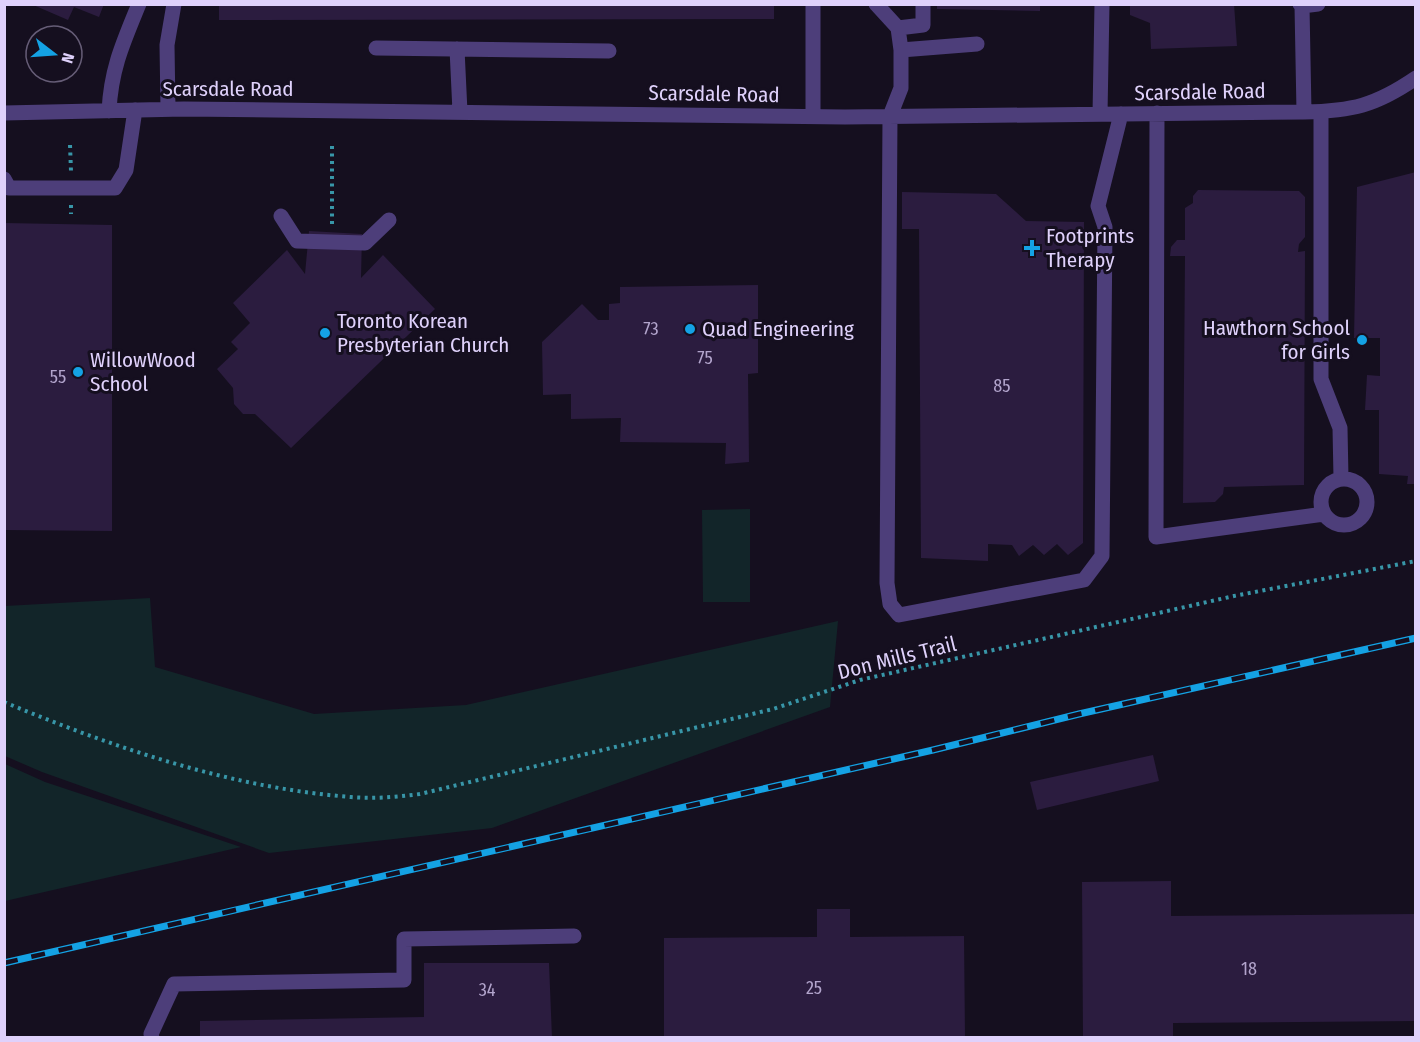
<svg xmlns="http://www.w3.org/2000/svg" width="1420" height="1042" font-family="'Fira Sans Condensed',sans-serif">
<style>
.green{fill:#122529}
.building{fill:#2b1c3f}
.lines{fill:none;stroke-linecap:round;stroke-linejoin:round}
.path{stroke:#3896a8;stroke-width:4;stroke-dasharray:3 4.5;stroke-linecap:butt}
.minor{stroke:#4d3e7a;stroke-width:15}
.rail-casing{stroke:#14a2e4;stroke-width:7}
.rail{stroke:#150f1f;stroke-width:4.5;stroke-dasharray:14;stroke-linecap:butt}
.poi-dot{fill:#14a2e4;stroke:#150f1f;stroke-width:2}
.labels{text-anchor:middle;dominant-baseline:central;stroke-width:6;stroke-linejoin:round;paint-order:stroke}
.number-label{font-size:18px;fill:#b2a4cc}
.street-label{font-size:21px;fill:#dfd1fb;stroke:#150f1f}
.poi-label{font-size:21px;fill:#dfd1fb;stroke:#150f1f;text-anchor:start}
</style>
<rect width="100%" height="100%" fill="#150f1f"/>
<path class="green" d="M750,509V602H703L702,510Z
M150,598L155,667L314,714L466,705L838,621L830,707L492,828L269,853L42,772L5,756V606Z
M5,764L45,782L241,847L5,901Z"/>
<path class="building" d="M31,4H104L99,17L74,7L68,20Z
M219,4H774V19L219,20Z
M937,4H1040V11L937,9Z
M1130,4H1234L1237,46L1151,49L1150,23L1130,15Z
M1416,172V484H1407L1408,476L1379,474V410H1365L1367,375L1380,376V338H1354L1357,187Z
M1198,190L1299,191L1305,197V237L1299,244L1298,252L1305,251L1304,485L1224,487L1223,494L1215,502L1183,503L1185,256H1170L1171,247L1177,240H1185V208L1193,203V196Z
M902,192L996,194L1026,221L1084,222L1083,543L1068,555L1057,544L1044,555L1033,545L1019,556L1012,545L988,544V561L921,558L919,229H902Z
M4,223L112,225V531L4,530Z
M309,231L362,234L361,278L383,255L435,309L291,448L255,414H243L234,404L233,388L217,369L238,349L231,342L250,323L233,303L287,250L305,274Z
M758,285V373L748,374L749,462L725,464L726,443L620,442L621,418L571,419V394L543,395L542,342L582,304L598,320H609V304L620,303V287Z
M1153,755L1159,781L1037,810L1030,782Z
M1171,881V916L1416,914V1021L1173,1023V1038H1083L1082,882Z
M817,909H850V937L964,936L965,1038H664V938L817,937Z
M424,963H549L552,1038H200V1021L424,1017Z"/>
<g class="lines">
<path class="path" d="M70,145L71,171
M71,205V214
M332,224V146
M4,702C115,748 231,788 351,797C374,799 397,797 420,794L773,709L860,680L1234,596L1416,561"/>
<path class="minor" d="M813,4V116
M876,4L898,28L901,50
M1300,4L1302,6L1304,112
M1302,6L1318,4
M898,28L923,25V4
M977,44L901,50V88L890,116L887,583L890,604L899,615L1084,580L1102,556L1105,227L1098,206L1121,114
M376,48L609,51
M457,49L460,112
M168,109L167,45L174,4
M109,111C111,69 123,43 139,4
M1321,112V379L1340,428L1341,478
M4,113L184,109L845,117L1304,112C1352,111 1375,106 1416,78
M1157,113L1156,537L1324,514
M1100,114L1102,4
M4,179L9,188H115L126,170L135,110
M281,216L297,241L365,243L389,220
M1321 502a23 23 0 1 1 46 0a23 23 0 1 1-46 0Z
M152,1038L151,1034L174,984L404,980V939L574,936"/>
<g class="rail-casing">
<path id="rail" d="M4,963L933,750L1079,714L1416,638"/>
</g>
<use href="#rail" class="rail"/>
</g>
<g class="poi-dot">
<path d="M1029 239h6v6h6v6h-6v6h-6v-6h-6v-6h6z"/>
<circle cx="690" cy="329" r="6"/>
<circle cx="325" cy="333" r="6"/>
<circle cx="1362" cy="340" r="6"/>
<circle cx="78" cy="372" r="6"/>
</g>
<g class="labels">
<g class="number-label">
<text x="651" y="329">73</text>
<text x="705" y="358">75</text>
<text x="58" y="377">55</text>
<text x="1002" y="386">85</text>
<text x="1249" y="969">18</text>
<text x="814" y="988">25</text>
<text x="487" y="990">34</text>
</g>
<g class="street-label">
<text x="228" y="89">Scarsdale Road</text>
<text transform="translate(1200 92) rotate(-1)">Scarsdale Road</text>
<text transform="translate(714 94) rotate(1)">Scarsdale Road</text>
<text transform="translate(897 658) rotate(-14)">Don Mills Trail</text>
</g>
<g class="poi-label">
<text x="1046" y="236">Footprints<tspan x="1046" dy="24">Therapy</tspan></text>
<text x="337" y="321">Toronto Korean<tspan x="337" dy="24">Presbyterian Church</tspan></text>
<text x="1350" y="328" text-anchor="end">Hawthorn School<tspan x="1350" dy="24">for Girls</tspan></text>
<text x="702" y="329">Quad Engineering</text>
<text x="90" y="360">WillowWood<tspan x="90" dy="24">School</tspan></text>
</g>
</g>
<rect width="1420" height="1042" fill="none" stroke="#dfd1fb" stroke-width="12"/>
<g transform="translate(54 54) rotate(107)"><circle r="28" fill="#150f1f" stroke="#665d77" stroke-width="1.5"/>
<path d="M0-4.5L10 22L0 15L-10 22Z" fill="#14a2e4"/>
<text y="-9" font-size="16" font-weight="bold" text-anchor="middle" fill="#dfd1fb">N</text>
</g>
</svg>
